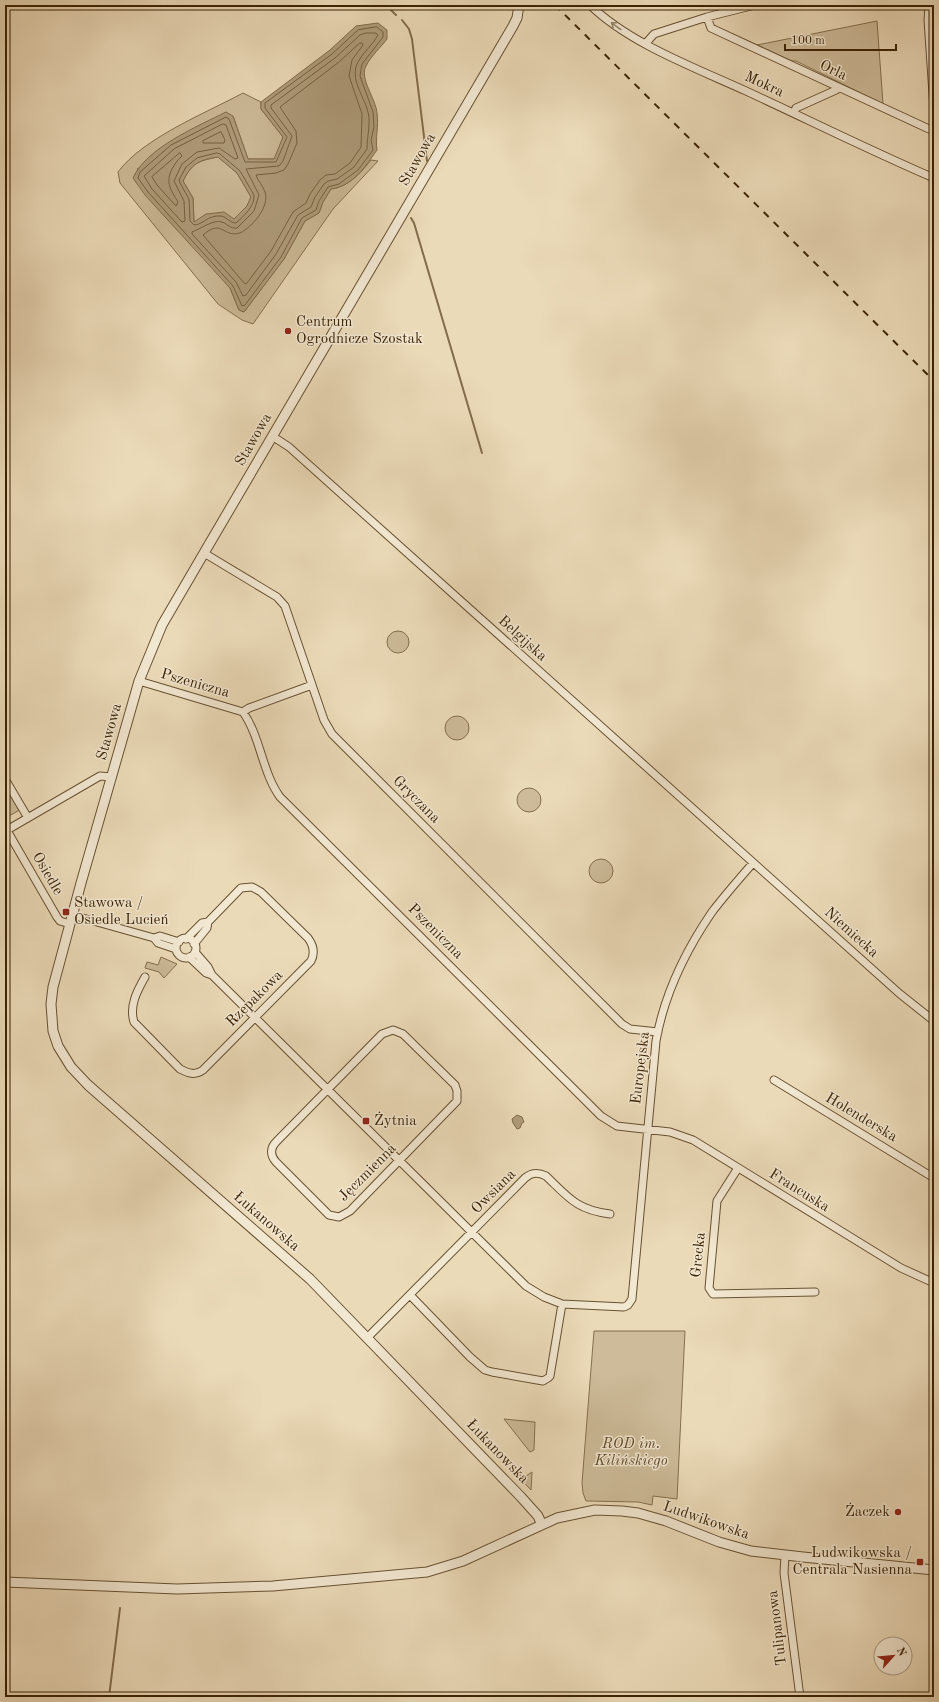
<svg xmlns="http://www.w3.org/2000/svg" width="939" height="1702" font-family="'Old Standard TT',serif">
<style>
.green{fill:#cdbb99;stroke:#846f4e}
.water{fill:#af9c7b;stroke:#816c4b;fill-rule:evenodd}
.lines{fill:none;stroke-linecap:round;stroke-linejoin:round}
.shore{stroke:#756040;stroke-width:1}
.stream{stroke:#816c4b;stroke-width:2}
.minor-casing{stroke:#675131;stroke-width:9}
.tertiary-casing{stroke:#675131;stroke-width:11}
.minor{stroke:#f2e7d1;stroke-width:7}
.tertiary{stroke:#f2e7d1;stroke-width:9}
.rail{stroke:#3b2304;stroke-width:2;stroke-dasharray:7 7;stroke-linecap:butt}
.oneway{stroke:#96856a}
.poi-dot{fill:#8f2418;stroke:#f2e7d1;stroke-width:1.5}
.labels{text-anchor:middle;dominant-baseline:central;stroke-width:3;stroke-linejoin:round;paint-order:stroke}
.street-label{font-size:15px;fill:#3b2304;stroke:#f2e7d1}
.poi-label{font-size:15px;fill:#3b2304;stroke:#f2e7d1;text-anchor:start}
.park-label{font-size:15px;font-style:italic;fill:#604929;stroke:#f2e7d1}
</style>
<rect width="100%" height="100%" fill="#ebdab8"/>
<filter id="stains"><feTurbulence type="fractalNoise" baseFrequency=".005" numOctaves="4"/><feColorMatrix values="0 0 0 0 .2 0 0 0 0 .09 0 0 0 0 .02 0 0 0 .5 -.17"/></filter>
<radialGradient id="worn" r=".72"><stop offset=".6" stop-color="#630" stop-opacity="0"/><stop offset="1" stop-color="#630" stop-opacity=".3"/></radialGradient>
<path class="green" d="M877,21L883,104L796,61H792L757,45Z
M243,93L261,102V109L283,137L275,159H248L233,116L137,169L230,288L239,310L244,312L284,259L305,221L319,213L323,202L331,189C348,187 361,173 371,160L378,161L333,209L253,324L242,320L218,304L120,183L118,172C143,138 206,113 243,93Z
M218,157L237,173L251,197L247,206L234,220L194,222L193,198L183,181C192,163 198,161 218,157Z
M387 642a11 11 0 1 1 22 0a11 11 0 1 1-22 0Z
M445 728a12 12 0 1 1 24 0a12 12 0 1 1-24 0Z
M5,783L19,808L18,811L5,818Z
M517 800a12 12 0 1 1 24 0a12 12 0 1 1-24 0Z
M589 871a12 12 0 1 1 24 0a12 12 0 1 1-24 0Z
M161,957L177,964L164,978L159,972L145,968L147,962L158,965Z
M594,1331H685L677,1499L653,1496L652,1505L638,1502L586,1501L583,1493L582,1483Z
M504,1419L535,1422L534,1450L530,1452Z
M517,1471L523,1478L532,1472L531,1490L514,1472Z"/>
<path class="water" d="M378,23L387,30V39C381,47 371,56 366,66C359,78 376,99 377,113C379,126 375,138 377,150C365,167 353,186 331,189L323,202L319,213L305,221L284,259L244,312L239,310L230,288L145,195L133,178C146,148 198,126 226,112L233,116L248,159H274L283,137L261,109V102L330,50L356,26ZM218,157L237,173L251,197L247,206L234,219L224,212L206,214L194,222L193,198L183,181C192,163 199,160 218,157Z
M517,1115L522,1117L524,1122L522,1123L520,1128L517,1129L513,1123L512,1119Z"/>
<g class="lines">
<path class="shore" d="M377,27L383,32V37L362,64L360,76L373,112L374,127L371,140L373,150L358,170L339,184L328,187L319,201L316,210L302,218L281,257L245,305L242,306L233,286L148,192L138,178L140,172L171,145L226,117L229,119L245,162H276L287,137L265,108V103L332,54L358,30Z
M366,33H376L378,35C373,45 363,52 358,62C349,78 364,96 368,112C371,123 367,136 367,149L354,167L337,179L328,181L324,184L315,197L311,207L298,215L276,254L246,295L243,296L236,282L192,234V232C200,229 214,219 222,222C228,224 230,229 237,228L254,211L259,195L246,169L279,166L283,161L292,136L271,108V105L335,58L360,35Z
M360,43H362L363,45L352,60L349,76L362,114L361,147L350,163L335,174L326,175L320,180L310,194L306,203L293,212L271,251L247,283L245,284L203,235C223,218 222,238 240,233C252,227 270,207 265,192C263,186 258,181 256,175L276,173L284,170L288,164L297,143L296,131L280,107L339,62Z
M223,124L226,125L238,158L235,159L219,148L197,152L182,164L174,181L184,201L185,221L182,222L152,189L144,176L174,149Z
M221,132L225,140L224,143H203V141Z
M180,153L182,156C177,160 175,164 172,169C165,183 171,190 178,202L176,206L157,185L152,177Z
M217,153L220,154L240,171L254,195C255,206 244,216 236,223C230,223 227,217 221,216C207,215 203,225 194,225L190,221L189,199L180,183L179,180L186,167L197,158Z"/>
<path class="stream" d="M389,5L390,9L396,15
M402,20L409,29L412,39L427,161
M411,218L414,223L482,453
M109,1697L120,1608"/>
<g class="minor-casing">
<path id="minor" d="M590,5C630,44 696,68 746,91C809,120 871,151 934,178
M929,5L928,20L934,109
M707,17L711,28L929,129H934
M646,43L654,34L707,17L755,5
M794,113L796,108L836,90L838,87
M272,436L289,447L900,994L934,1021
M204,553L277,597L285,606L324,720L332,734L622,1024L630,1029L658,1032
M139,681L243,712L249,708L312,685
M243,712C261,738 262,772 280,797L601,1116L617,1126L670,1132L693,1140L901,1268L934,1283
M5,779L28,818
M5,827L57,917L60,921L70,924
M7,830L100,776L112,777
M72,915L154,938L158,943L176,949
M154,938L160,936L179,942
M176 948a10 10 0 1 1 20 0a10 10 0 1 1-20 0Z
M194,944L207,928L208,922
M195,952L208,967L212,975L526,1286L544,1297L562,1304L624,1307L628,1305L632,1299L656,1041C664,996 686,950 712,912C725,895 739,879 753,863
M189,957L206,973L212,975
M145,977C137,991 129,1006 134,1022L180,1069C188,1073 195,1076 203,1070L311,961C315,953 314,946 308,938L261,892L252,887L241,888L208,922L202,923L186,939
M393,1030L403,1034L455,1085L457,1091V1101L350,1211L339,1217L329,1215L276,1162C270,1155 270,1148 276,1142L382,1034Z
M774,1080L934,1178
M738,1168L717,1201L709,1288L713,1294L815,1292
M410,1295L470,1357L485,1370L492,1372L543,1381L548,1378L550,1376L562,1304
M367,1338L525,1178C532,1172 538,1172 546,1176C569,1198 577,1210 610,1214
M785,1555L784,1573L800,1697"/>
</g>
<g class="tertiary-casing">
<path id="tertiary" d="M519,5L517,18L513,26L204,553L162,625L139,681L81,883L53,987L51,1004L53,1031L58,1046L71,1067L88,1085L144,1134L310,1279L521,1497L538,1516L542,1525
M5,1582L177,1589L273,1586L427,1572L463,1561L557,1518L595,1510L622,1511L638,1513L666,1521L719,1542L751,1551L803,1557L934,1570"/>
</g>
<use href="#minor" class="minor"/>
<use href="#tertiary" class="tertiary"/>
<path class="rail" d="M555,5L934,381"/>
</g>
<defs><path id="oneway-shaft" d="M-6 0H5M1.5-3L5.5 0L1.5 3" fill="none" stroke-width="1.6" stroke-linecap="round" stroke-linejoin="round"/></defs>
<use class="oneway" href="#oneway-shaft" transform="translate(616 26) rotate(-144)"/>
<g class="poi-dot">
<circle cx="288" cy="331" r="4"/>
<rect x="62" y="908" width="8" height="8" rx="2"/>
<rect x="362" y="1117" width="8" height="8" rx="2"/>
<circle cx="898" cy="1512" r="4"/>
<rect x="916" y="1558" width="8" height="8" rx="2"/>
</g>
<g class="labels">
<g class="street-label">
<text transform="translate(833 71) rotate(25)">Orla</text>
<text transform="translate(764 85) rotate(25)">Mokra</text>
<text transform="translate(418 160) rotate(-60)">Stawowa</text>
<text transform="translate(254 440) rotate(-60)">Stawowa</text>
<text transform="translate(522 639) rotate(42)">Belgijska</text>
<text transform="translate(195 684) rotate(16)">Pszeniczna</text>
<text transform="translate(110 732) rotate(-74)">Stawowa</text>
<text transform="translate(416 800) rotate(45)">Gryczana</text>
<text transform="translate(47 874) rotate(60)">Osiedle</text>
<text transform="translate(435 932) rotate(45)">Pszeniczna</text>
<text transform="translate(851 933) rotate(42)">Niemiecka</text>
<text transform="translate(255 999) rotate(-45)">Rzepakowa</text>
<text transform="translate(641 1068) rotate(-83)">Europejska</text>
<text transform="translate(861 1118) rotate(31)">Holenderska</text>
<text transform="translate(368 1173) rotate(-45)">Jęczmienna</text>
<text transform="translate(799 1191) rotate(32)">Francuska</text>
<text transform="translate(494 1192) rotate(-45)">Owsiana</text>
<text transform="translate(266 1222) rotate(41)">Łukanowska</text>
<text transform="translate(699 1255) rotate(-84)">Grecka</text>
<text transform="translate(497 1452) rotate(46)">Łukanowska</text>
<text transform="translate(706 1521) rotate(19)">Ludwikowska</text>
<text transform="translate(778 1628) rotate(-97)">Tulipanowa</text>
</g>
<g class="poi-label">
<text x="296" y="322">Centrum<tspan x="296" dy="17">Ogrodnicze Szostak</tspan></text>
<text x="74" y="903">Stawowa /<tspan x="74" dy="17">Osiedle Lucień</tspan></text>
<text x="374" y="1121">Żytnia</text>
<text x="890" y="1512" text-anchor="end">Żaczek</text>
<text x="912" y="1553" text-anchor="end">Ludwikowska /<tspan x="912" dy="17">Centrala Nasienna</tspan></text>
</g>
<g class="park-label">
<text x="631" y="1444">ROD im.<tspan x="631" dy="17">Kilińskiego</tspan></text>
</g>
</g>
<rect width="939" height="1702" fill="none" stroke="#ebdab8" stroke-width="20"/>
<rect x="6" y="6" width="927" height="1690" fill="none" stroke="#3b2304" stroke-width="2"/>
<rect x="10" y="10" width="919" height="1682" fill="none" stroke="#3b2304"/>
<g transform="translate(893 1656) rotate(63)"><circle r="19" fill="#f2e7d1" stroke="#a9997f"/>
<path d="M0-3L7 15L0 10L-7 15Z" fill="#8f2418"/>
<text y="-6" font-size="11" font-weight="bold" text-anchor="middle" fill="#3b2304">N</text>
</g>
<path d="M785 44v6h111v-6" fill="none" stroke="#3b2304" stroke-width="2"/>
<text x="791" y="44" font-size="12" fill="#3b2304" stroke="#f2e7d1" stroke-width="3" paint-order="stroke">100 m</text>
<rect width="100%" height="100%" filter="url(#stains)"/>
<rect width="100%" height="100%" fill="url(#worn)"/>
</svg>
